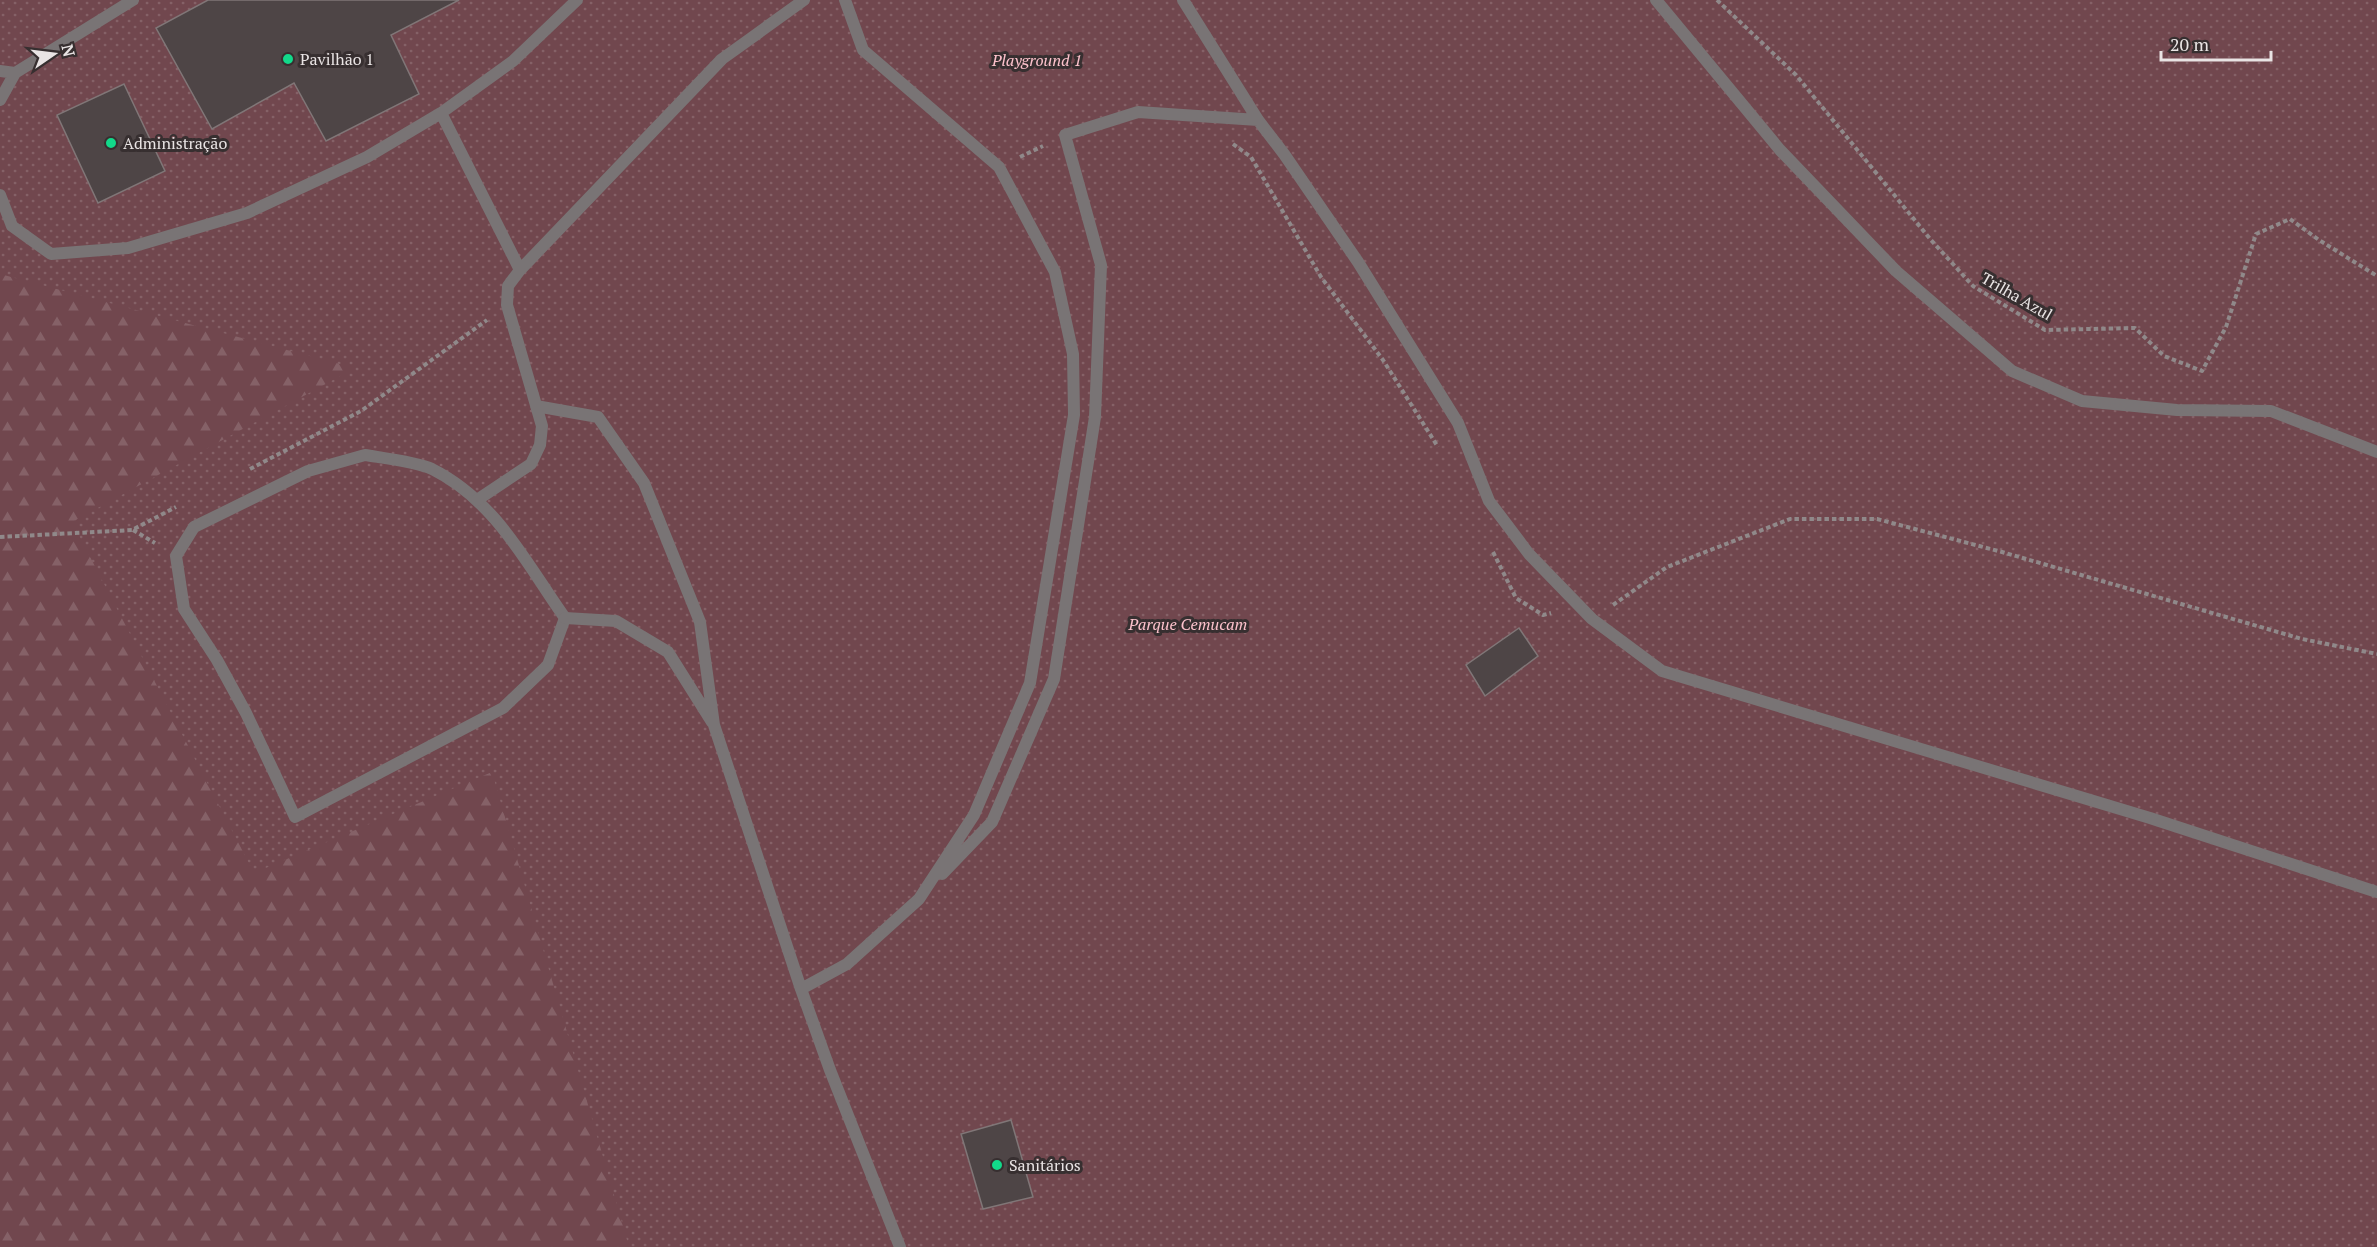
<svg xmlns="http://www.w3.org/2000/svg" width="2377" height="1247" font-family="'PT Serif',serif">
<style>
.green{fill:url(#green-dots)}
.forest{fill:url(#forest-firs)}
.building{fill:#4e4546;stroke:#807677;stroke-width:1.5}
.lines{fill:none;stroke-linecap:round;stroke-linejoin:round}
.path{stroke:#90898a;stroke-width:4;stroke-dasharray:4.5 3;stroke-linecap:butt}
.lane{stroke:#797475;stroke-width:12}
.street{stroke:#797475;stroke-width:12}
.poi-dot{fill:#12d98a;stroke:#372f30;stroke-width:2}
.labels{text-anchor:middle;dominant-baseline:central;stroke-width:6;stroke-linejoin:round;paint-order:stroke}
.poi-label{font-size:16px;fill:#e9e4e4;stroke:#372f30;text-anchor:start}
.park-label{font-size:16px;font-style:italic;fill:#fdc2cc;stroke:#372f30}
.street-label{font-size:16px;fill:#e9e4e4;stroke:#372f30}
</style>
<defs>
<pattern id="green-dots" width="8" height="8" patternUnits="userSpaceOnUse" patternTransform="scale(1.5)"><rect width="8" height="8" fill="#71474e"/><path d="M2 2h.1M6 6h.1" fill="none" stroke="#856167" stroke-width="1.8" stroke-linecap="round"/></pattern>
<pattern id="forest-firs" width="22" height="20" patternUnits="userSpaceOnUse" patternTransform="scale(1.5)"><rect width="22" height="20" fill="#71474e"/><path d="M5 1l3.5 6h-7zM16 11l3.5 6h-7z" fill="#856167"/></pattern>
</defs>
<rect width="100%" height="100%" fill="#372f30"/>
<path class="green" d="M0,0H2377V1247H0Z"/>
<path class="forest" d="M0,274L355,368L72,522L254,873L492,772L629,1247H0Z"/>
<path class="building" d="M208,0H459L391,35L419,94L326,141L294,83L212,129L156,28Z
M124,84L165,171L98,203L57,115Z
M1519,628L1538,656L1485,696L1466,665Z
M1011,1120L1033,1197L983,1209L961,1134Z"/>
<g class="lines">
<path class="path" d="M1717,0L1796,75L1931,240L1973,286L2045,330L2135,328L2164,356L2202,371L2226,327L2256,234L2290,219L2319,240L2377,276
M1233,144L1251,157L1321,277L1383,360L1438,447
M1020,157L1043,146
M250,469L361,411L487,320
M133,530L155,543
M0,537L132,530L176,507
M1493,552L1516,598L1543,615L1551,613
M1613,605L1667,567L1790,519H1877L2002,552L2302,639L2377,654"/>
<path class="lane" d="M365,455C383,458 417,462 432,469C496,501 526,563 565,618L548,665L503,708L295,817L246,713L217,660L184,609L176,556L194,527L308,471Z"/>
<path class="street" d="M1183,0L1258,120L1284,154L1358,262L1458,423L1489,501L1529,554L1592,619L1662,671L2150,818L2377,892
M1656,0L1780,150L1896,271L2012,371L2082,401L2177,410L2271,411L2377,452
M0,71L15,73
M0,100L15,73L133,0
M441,113L520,270
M0,195L12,226L51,254L128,248L247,213L367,157L441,113L513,61L577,0
M536,406L598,417L644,483L700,622L714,725L801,989L830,1070L900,1247
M477,500L531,464L540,445L542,426L507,305L508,286L520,270L722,59L804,0
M565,618L616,621L668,652L712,722
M942,874L992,822L1054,679L1095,417L1101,265L1065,135L1138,112L1258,120
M801,989L847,964L919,899L974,815L1030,683L1074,415L1073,354L1055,272L999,167L863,50L845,0"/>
</g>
<g class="poi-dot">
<circle cx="288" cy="59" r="6"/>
<circle cx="111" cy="143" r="6"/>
<circle cx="997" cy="1165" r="6"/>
</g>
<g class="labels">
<g class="poi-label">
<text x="300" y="59">Pavilhão 1</text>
<text x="123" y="143">Administração</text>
<text x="1009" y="1165">Sanitários</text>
</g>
<g class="park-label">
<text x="1037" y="60">Playground 1</text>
<text x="1188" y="624">Parque Cemucam</text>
</g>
<g class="street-label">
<text transform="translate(2017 296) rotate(30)">Trilha Azul</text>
</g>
</g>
<g transform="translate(54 54) rotate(76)" stroke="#372f30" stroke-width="4.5" paint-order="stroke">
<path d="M0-4.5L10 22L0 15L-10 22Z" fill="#e9e4e4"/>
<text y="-9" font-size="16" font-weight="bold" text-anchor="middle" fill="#e9e4e4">N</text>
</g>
<path d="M2161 51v9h110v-9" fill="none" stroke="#e9e4e4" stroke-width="3"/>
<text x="2170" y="51" font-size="18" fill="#e9e4e4" stroke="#372f30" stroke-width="4.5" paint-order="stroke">20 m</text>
</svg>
